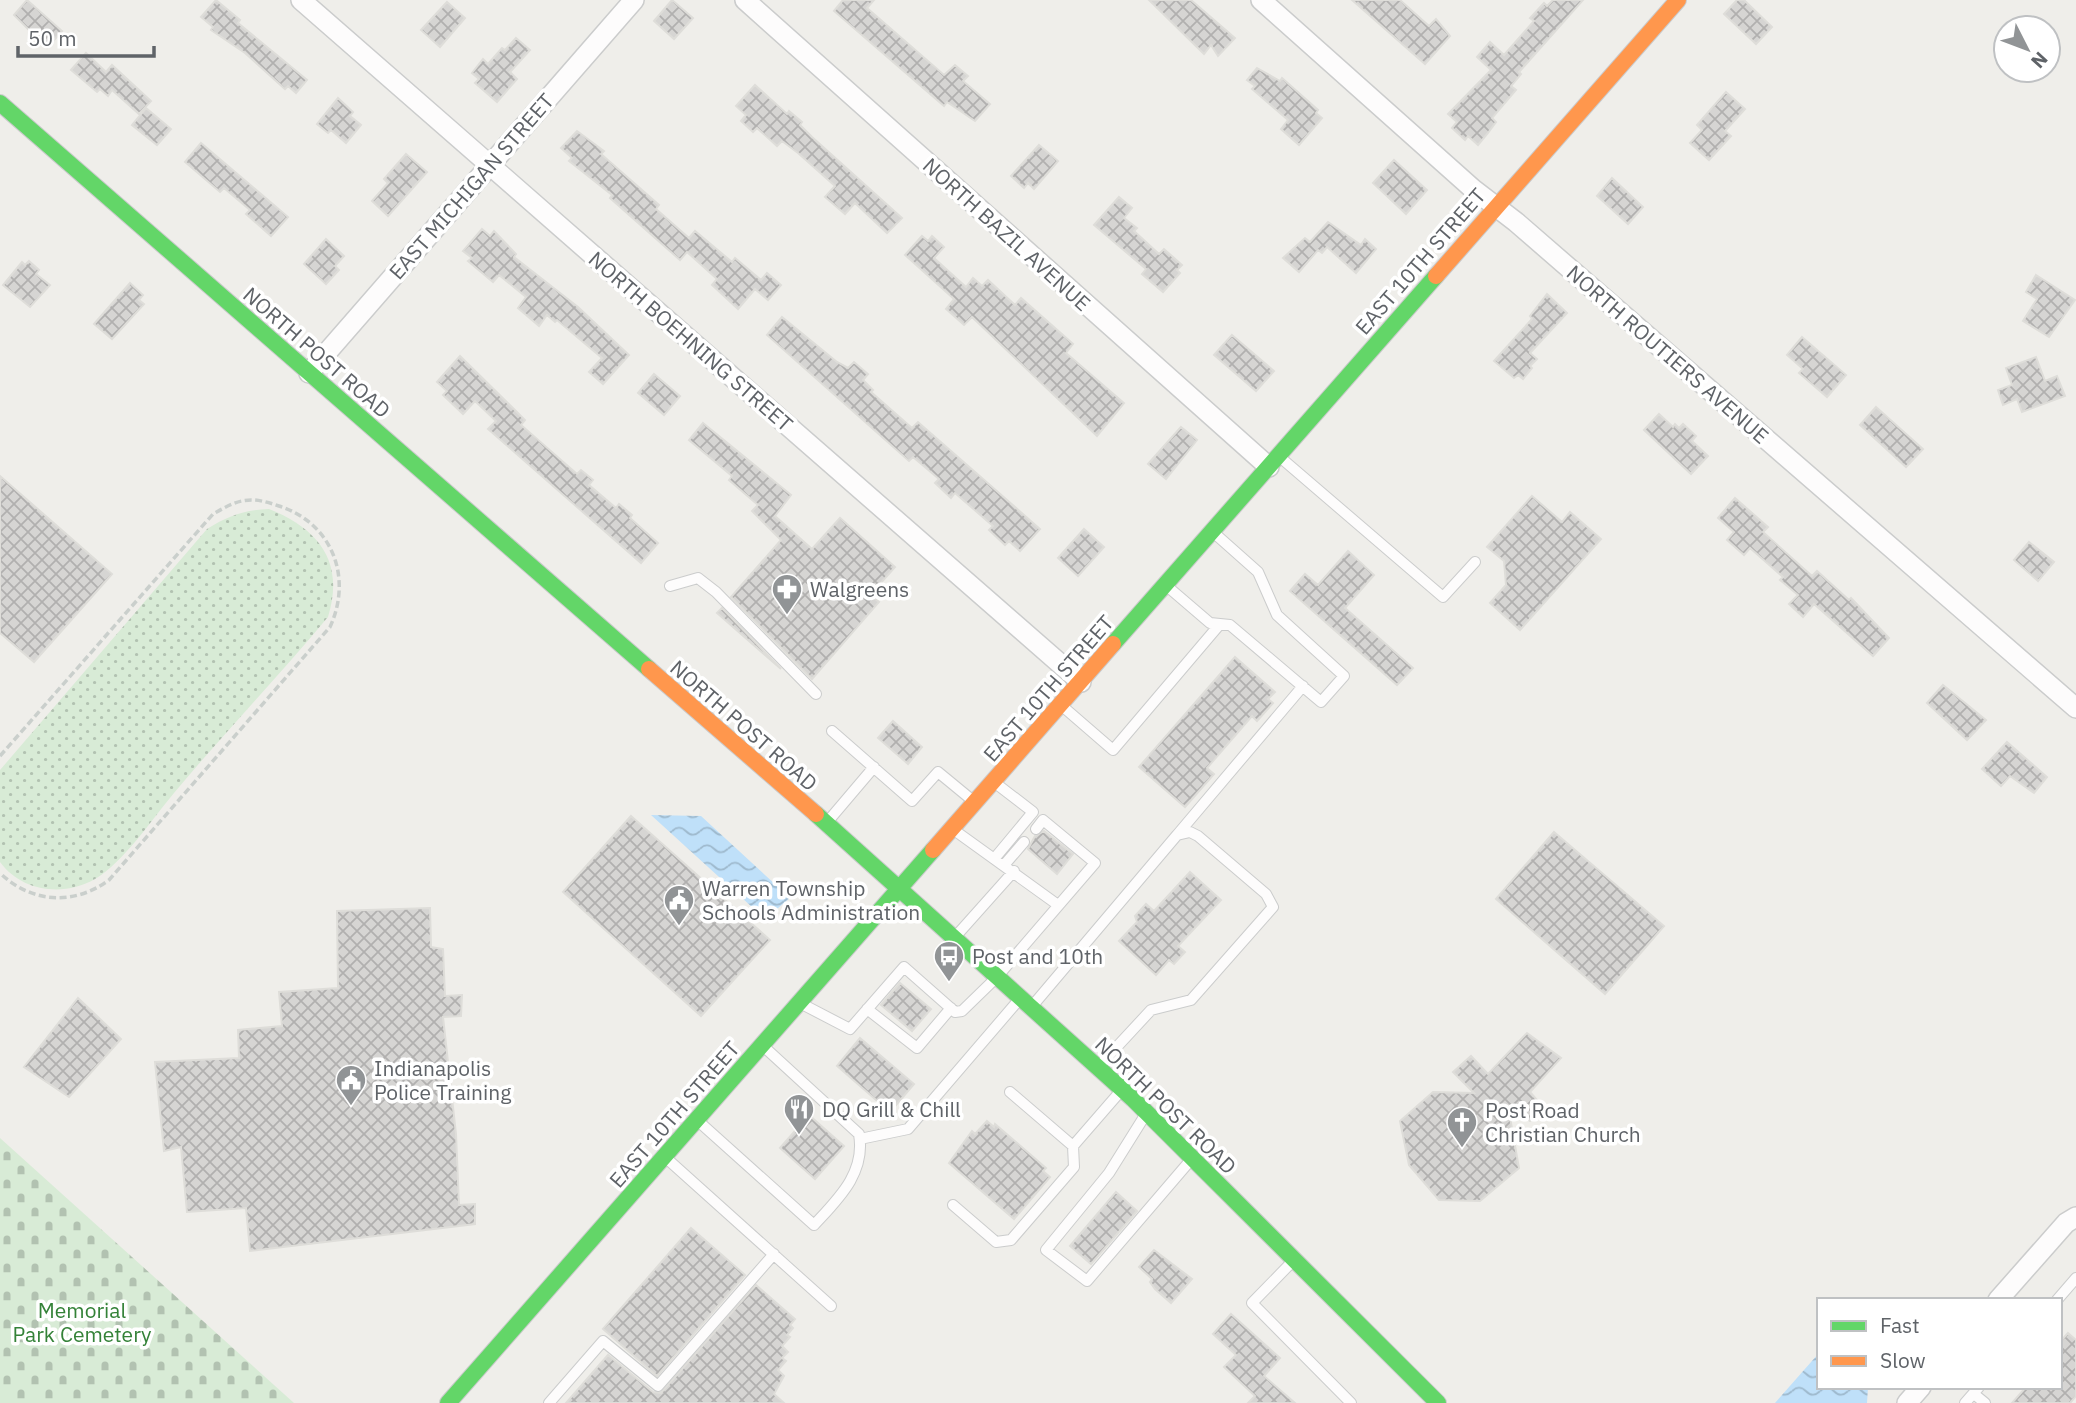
<svg xmlns="http://www.w3.org/2000/svg" width="2076" height="1403" font-family="'IBM Plex Sans',sans-serif">
<style>
.green{fill:url(#green-dots)}
.cemetery{fill:url(#cemetery-stones)}
.water{fill:url(#water-waves)}
.building{fill:url(#building-cross-hatch);stroke:#deddd9;stroke-width:2}
.lines{fill:none;stroke-linecap:round;stroke-linejoin:round}
.lane-casing{stroke:#cbcccc;stroke-width:12}
.street-casing{stroke:#cbcccc;stroke-width:22}
.fast-casing{stroke:#cacacb;stroke-width:18}
.slow-casing{stroke:#cacacb;stroke-width:18}
.path{stroke:#cacfcc;stroke-width:3.5;stroke-dasharray:7 3.5;stroke-linecap:butt}
.lane{stroke:#fdfcfc;stroke-width:10}
.street{stroke:#fdfcfc;stroke-width:19}
.fast{stroke:#63d668;stroke-width:16}
.slow{stroke:#ff974d;stroke-width:16}
.labels{text-anchor:middle;dominant-baseline:central;stroke-width:7;stroke-linejoin:round;paint-order:stroke}
.street-label{font-size:21px;fill:#5f6368;stroke:#fff}
.poi-label{font-size:21px;fill:#5f6368;stroke:#fff;text-anchor:start}
.park-label{font-size:21px;fill:#348238;stroke:#fff}
</style>
<defs>
<pattern id="green-dots" width="8" height="8" patternUnits="userSpaceOnUse" patternTransform="scale(1.75)"><rect width="8" height="8" fill="#d8ebd6"/><path d="M2 2h.1M6 6h.1" fill="none" stroke="#b2c2b1" stroke-width="1.8" stroke-linecap="round"/></pattern>
<pattern id="cemetery-stones" width="16" height="16" patternUnits="userSpaceOnUse" patternTransform="scale(1.75)"><rect width="16" height="16" fill="#d8ebd6"/><path d="M2 7V4a2 2 0 0 1 4 0v3zM10 15v-3a2 2 0 0 1 4 0v3z" fill="#b2c2b1"/></pattern>
<pattern id="water-waves" width="16" height="10" patternUnits="userSpaceOnUse" patternTransform="scale(1.75)"><rect width="16" height="10" fill="#bfe0f9"/><path d="M0 5q4-4 8 0t8 0" fill="none" stroke="#9eb9cd"/></pattern>
<pattern id="building-cross-hatch" width="8" height="8" patternUnits="userSpaceOnUse" patternTransform="scale(1.75)"><rect width="8" height="8" fill="#d6d5d3"/><path d="M0 0l8 8M0 8l8-8" fill="none" stroke="#b1b0af"/></pattern>
</defs>
<rect width="100%" height="100%" fill="#efeeea"/>
<path class="green" d="M269,509C319,529 345,562 328,617C278,677 224,733 174,793C153,818 123,863 95,879C64,897 22,892 0,862V770L207,529C228,516 244,510 269,509Z"/>
<path class="cemetery" d="M0,1138L294,1403H0Z"/>
<path class="water" d="M651,815L701,816L790,898L765,919Z
M1819,1353V1387H1868L1867,1403H1775Z"/>
<path class="building" d="M27,0L62,31L47,48L14,15Z
M216,0L240,20L238,23L307,80L296,93L288,86L285,89L245,53L211,30L213,27L201,17Z
M672,0L693,18L674,39L654,21Z
M843,0H874L867,8L944,75L955,65L968,76L963,81L990,104L975,121L947,102L944,106L834,11Z
M1149,0H1191L1235,38L1218,56L1211,45L1204,54Z
M1352,0H1400L1429,26L1436,19L1450,36L1425,64Z
M1553,0H1583L1519,72L1521,74L1511,86L1516,90L1492,118L1496,122L1488,133L1478,145L1468,136L1465,140L1452,128L1457,122L1448,114L1491,70L1477,57L1490,42L1504,55L1534,21L1530,18L1544,3L1547,6Z
M1737,0H1744L1772,27L1756,44L1724,14Z
M447,2L465,18L440,47L421,30Z
M516,38L530,50L510,72L517,79L497,102L475,83L479,79L472,73L483,59L488,64L502,48L505,50Z
M86,53L106,72L112,65L151,101L139,114L112,90L108,96L100,89L97,92L71,70Z
M1257,68L1280,81L1282,78L1318,110L1316,113L1322,118L1299,145L1281,129L1288,120L1252,89L1255,86L1247,80Z
M755,85L787,114L789,111L802,122L800,125L812,137L902,218L887,233L855,203L845,214L825,197L835,186L798,153L782,141L777,146L757,128L753,132L741,121L746,115L736,106Z
M1726,92L1745,109L1725,131L1731,136L1709,160L1690,143L1702,130L1697,125Z
M338,98L353,112L350,116L361,125L346,143L331,130L328,133L317,124Z
M146,108L171,129L157,145L132,125Z
M577,131L604,151L601,154L659,205L656,209L689,238L695,231L732,262L735,258L761,280L767,273L781,285L768,300L755,289L738,309L712,285L717,279L687,252L680,260L610,198L612,195L569,161L572,158L561,148Z
M201,143L288,217L271,236L246,214L250,210L224,188L220,192L185,162Z
M1039,145L1058,161L1034,189L1028,183L1024,188L1011,176Z
M406,154L427,172L388,216L372,201L388,183L384,179Z
M1394,160L1427,190L1406,214L1373,183Z
M1612,178L1643,207L1628,224L1597,196Z
M1119,197L1132,208L1124,218L1137,228L1134,231L1159,254L1164,249L1182,265L1177,270L1180,273L1163,292L1142,274L1146,269L1094,225Z
M1328,222L1361,245L1365,239L1376,249L1356,273L1327,247L1322,253L1318,250L1299,272L1283,258L1305,238L1310,242Z
M482,229L490,236L494,231L516,254L514,257L578,307L629,355L603,384L589,372L602,358L557,320L555,322L547,315L539,326L518,308L526,297L499,275L493,282L468,261L472,258L463,251Z
M922,236L928,241L932,236L944,247L934,258L966,287L973,278L982,286L988,280L1015,305L1021,298L1073,344L1066,353L1124,403L1097,436L972,317L964,325L946,309L954,299L905,255Z
M326,239L344,256L335,266L339,270L326,284L304,264Z
M29,261L39,270L36,274L50,285L30,307L3,285L22,262L25,265Z
M2036,275L2075,300L2049,337L2023,321L2037,299L2026,292Z
M130,283L143,295L139,300L144,304L112,339L94,324Z
M1547,294L1567,313L1530,353L1537,359L1530,366L1532,368L1523,379L1518,375L1514,378L1494,361L1532,319L1530,316Z
M782,317L837,362L848,368L854,362L868,374L863,380L873,390L871,392L912,428L918,422L1040,529L1020,551L1009,541L1005,545L989,530L993,526L955,493L951,498L935,483L939,479L913,457L909,461L767,335Z
M1232,335L1274,371L1256,391L1214,355Z
M1802,337L1846,375L1827,397L1799,373L1803,369L1787,355Z
M460,356L525,420L521,425L577,474L581,470L593,480L589,485L616,508L619,504L632,515L630,518L658,543L641,563L488,429L496,421L475,401L463,414L443,395L447,391L437,382Z
M2036,357L2045,381L2057,376L2065,396L2022,412L2017,399L2003,405L1998,390L2012,385L2006,368Z
M654,374L680,396L664,415L638,393Z
M1876,407L1923,449L1906,467L1860,425Z
M1659,414L1673,427L1675,424L1679,428L1683,424L1696,436L1692,441L1708,456L1691,474L1644,430Z
M703,423L791,495L775,516L812,549L840,518L895,567L870,595L879,602L812,679L731,597L781,540L752,511L758,505L729,480L732,476L689,440Z
M1181,427L1197,440L1166,479L1148,464Z
M0,476L112,574L34,662L0,633Z
M1532,496L1562,522L1570,512L1601,539L1520,630L1490,603L1506,585L1504,561L1487,547Z
M1735,498L1768,527L1763,532L1812,576L1817,571L1849,600L1851,598L1889,638L1873,656L1814,604L1803,617L1789,604L1798,595L1780,580L1783,577L1750,548L1744,555L1727,540L1734,532L1718,518Z
M1084,529L1104,547L1078,576L1058,558Z
M2029,542L2054,562L2038,581L2014,560Z
M1348,551L1374,575L1345,608L1413,668L1397,685L1290,591L1305,574L1318,585Z
M722,608L781,669L717,613Z
M1235,657L1275,692L1268,699L1273,703L1257,721L1252,716L1207,768L1214,774L1185,807L1139,767Z
M1943,685L1986,720L1967,740L1927,703Z
M893,721L922,747L908,764L878,738Z
M2007,742L2047,777L2034,793L2010,776L2001,786L1982,769Z
M631,816L770,940L701,1016L563,892Z
M1044,831L1073,854L1057,874L1028,849L1035,836Z
M1554,832L1664,926L1605,994L1496,899Z
M1190,872L1221,900L1178,946L1185,952L1174,964L1169,960L1156,975L1119,941L1137,922L1135,916L1146,904L1154,911Z
M430,908L431,947L443,949L445,996L462,995L461,1016L443,1017L456,1134L459,1205L475,1204V1224L250,1251L246,1208L187,1212L181,1147L164,1151L155,1062L239,1058L238,1030L282,1026L279,992L338,988L337,911Z
M900,983L931,1009L912,1031L881,1005Z
M78,998L121,1039L69,1097L24,1067Z
M1527,1033L1561,1058L1530,1092L1543,1107L1530,1121L1508,1106L1519,1168L1480,1201L1439,1200L1409,1165L1400,1121L1433,1092L1474,1093L1453,1072L1471,1056L1488,1074Z
M860,1038L914,1084L890,1112L837,1066Z
M809,1115L844,1146L815,1179L780,1148Z
M987,1121L994,1127L995,1124L1046,1168L1043,1171L1050,1177L1014,1219L949,1163L972,1131L975,1134Z
M1116,1192L1137,1211L1091,1264L1070,1246Z
M691,1228L745,1275L657,1376L603,1329Z
M1154,1250L1192,1279L1171,1303L1155,1289L1150,1282L1152,1279L1139,1267Z
M756,1285L795,1319L790,1325L793,1328L787,1335L790,1337L782,1346L788,1352L782,1358L786,1361L778,1370L784,1376L774,1394L784,1403H566L608,1355L653,1392L661,1393Z
M1231,1314L1280,1358L1264,1376L1295,1403H1248L1255,1396L1224,1367L1236,1355L1213,1334Z
M2068,1333L2076,1340V1396L2070,1403H2012L2026,1387H2060V1342Z"/>
<g class="lines">
<g class="lane-casing">
<path id="lane" d="M1281,458L1443,597L1475,562
M670,586L698,578L716,592L816,694
M1168,587L1210,623L1230,625L1321,702L1344,676L1277,615L1258,572L1213,532
M1061,705L1113,750L1220,624
M832,731L912,801L938,772L972,800
M829,820L874,767
M954,830L1058,905
M1177,835L1303,686
M994,859L1033,812L994,782
M1005,864L1024,842
M956,936L1014,871
M800,1003L850,1029L904,967L955,1012L962,1011L997,977L1095,863L1043,820L1036,829
M1034,1004L1177,835L1190,832L1198,836L1266,894L1273,907L1191,1000L1151,1010L1100,1065
M867,1009L917,1048L951,1008
M1010,1092L1073,1146
M1144,1117L1109,1173L1046,1250L1087,1281L1189,1162
M697,1120L814,1225C838,1199 866,1173 859,1134L763,1046
M860,1139L908,1129L1017,1002
M665,1157L831,1306
M953,1205L996,1242L1011,1240L1074,1167L1073,1146L1119,1093
M1291,1263L1252,1303L1351,1403
M2057,1300L2076,1278
M1974,1394L1985,1403
M549,1403L603,1341L658,1386L774,1254
M1965,1403L1979,1387"/>
</g>
<g class="street-casing">
<path id="street" d="M301,0L1081,682
M745,0L1269,467
M1261,0L1473,189L1516,222L2076,708
M309,373L634,0
M1998,1300L2066,1223L2076,1217
M1907,1403L1921,1387"/>
</g>
<g class="fast-casing">
<path id="fast" d="M0,103L649,669
M1113,644L1436,276
M816,814L1133,1099L1438,1403
M448,1403L933,850"/>
</g>
<g class="slow-casing">
<path id="slow" d="M1436,276L1678,0
M649,669L816,814
M933,850L1113,644"/>
</g>
<path class="path" d="M0,756L213,514C222,509 232,503 242,501C255,498 267,502 279,506C332,523 353,577 330,627L109,880C74,906 31,903 0,873"/>
<use href="#lane" class="lane"/>
<use href="#street" class="street"/>
<use href="#fast" class="fast"/>
<use href="#slow" class="slow"/>
</g>
<defs>
<g id="pharmacy-pin" transform="scale(1.575)"><path d="M0 17L-7.5 6A9.5 9.5 0 1 1 7.5 6Z" fill="#919496" stroke="#fff"/><path d="M-2-6h4v4h4v4h-4v4h-4v-4h-4v-4h4Z" fill="#fff"/></g>
<g id="civic-pin" transform="scale(1.575)"><path d="M0 17L-7.5 6A9.5 9.5 0 1 1 7.5 6Z" fill="#919496" stroke="#fff"/><path d="M-.6-6.5H3V-4.5H.6V-3L4-1V1h2V6H-6V1h2V-1L-.6-3ZM-1.2 2.5V6h2.4V2.5Z" fill="#fff"/></g>
<g id="bus-pin" transform="scale(1.575)"><path d="M0 17L-7.5 6A9.5 9.5 0 1 1 7.5 6Z" fill="#919496" stroke="#fff"/><path d="M-5-6H5V4H4V6H2V4H-2V6H-4V4H-5ZM-3.5-4V0h7V-4ZM-3.5 1.2v1.5H-2V1.2ZM2 1.2v1.5H3.5V1.2Z" fill="#fff"/></g>
<g id="restaurant-pin" transform="scale(1.575)"><path d="M0 17L-7.5 6A9.5 9.5 0 1 1 7.5 6Z" fill="#919496" stroke="#fff"/><path d="M-5-6h1v4h1v-4h1v4h1v-4h1v5L-1.5 .5V6h-2V.5L-5-1ZM5-6V6H3V1.5H1.5Q1.5-4 5-6Z" fill="#fff"/></g>
<g id="church-pin" transform="scale(1.575)"><path d="M0 17L-7.5 6A9.5 9.5 0 1 1 7.5 6Z" fill="#919496" stroke="#fff"/><path d="M-1.2-6h2.4v3.5h3.3v2.4h-3.3V6h-2.4V-.1h-3.3v-2.4h3.3Z" fill="#fff"/></g>
</defs>
<g fill-rule="evenodd">
<use href="#pharmacy-pin" x="787" y="589"/>
<use href="#civic-pin" x="679" y="900"/>
<use href="#bus-pin" x="949" y="956"/>
<use href="#civic-pin" x="351" y="1080"/>
<use href="#restaurant-pin" x="799" y="1109"/>
<use href="#church-pin" x="1462" y="1122"/>
</g>
<g class="labels">
<g class="street-label">
<text transform="translate(471 186) rotate(-49)">EAST MICHIGAN STREET</text>
<text transform="translate(1007 234) rotate(42)">NORTH BAZIL AVENUE</text>
<text transform="translate(1420 261) rotate(-49)">EAST 10TH STREET</text>
<text transform="translate(691 341) rotate(41)">NORTH BOEHNING STREET</text>
<text transform="translate(317 352) rotate(41)">NORTH POST ROAD</text>
<text transform="translate(1668 354) rotate(41)">NORTH ROUTIERS AVENUE</text>
<text transform="translate(1048 688) rotate(-49)">EAST 10TH STREET</text>
<text transform="translate(744 725) rotate(41)">NORTH POST ROAD</text>
<text transform="translate(1166 1105) rotate(44)">NORTH POST ROAD</text>
<text transform="translate(674 1114) rotate(-49)">EAST 10TH STREET</text>
</g>
<g class="poi-label">
<text x="810" y="589">Walgreens</text>
<text x="702" y="888">Warren Township<tspan x="702" dy="24">Schools Administration</tspan></text>
<text x="972" y="956">Post and 10th</text>
<text x="374" y="1068">Indianapolis<tspan x="374" dy="24">Police Training</tspan></text>
<text x="822" y="1109">DQ Grill &amp; Chill</text>
<text x="1485" y="1110">Post Road<tspan x="1485" dy="24">Christian Church</tspan></text>
</g>
<g class="park-label">
<text x="82" y="1310">Memorial<tspan x="82" dy="24">Park Cemetery</tspan></text>
</g>
</g>
<rect x="1817" y="1298" width="245" height="91" fill="#ffffff" stroke="#bfc1c3" stroke-width="2"/>
<rect x="1831" y="1321" width="35" height="10" fill="#63d668" stroke="#bfc1c3" stroke-width="2"/>
<text x="1880" y="1333" font-size="21" fill="#5f6368">Fast</text>
<rect x="1831" y="1356" width="35" height="10" fill="#ff974d" stroke="#bfc1c3" stroke-width="2"/>
<text x="1880" y="1368" font-size="21" fill="#5f6368">Slow</text>
<g transform="translate(2027 49) rotate(132)"><circle r="33" fill="#ffffff" stroke="#bfc1c3" stroke-width="2"/>
<path d="M0-5L12 26L0 18L-12 26Z" fill="#919496"/>
<text y="-10" font-size="19" font-weight="bold" text-anchor="middle" fill="#5f6368">N</text>
</g>
<path d="M18 46v10h136v-10" fill="none" stroke="#5f6368" stroke-width="3.5"/>
<text x="28" y="46" font-size="21" fill="#5f6368" stroke="#ffffff" stroke-width="5" paint-order="stroke">50 m</text>
</svg>
